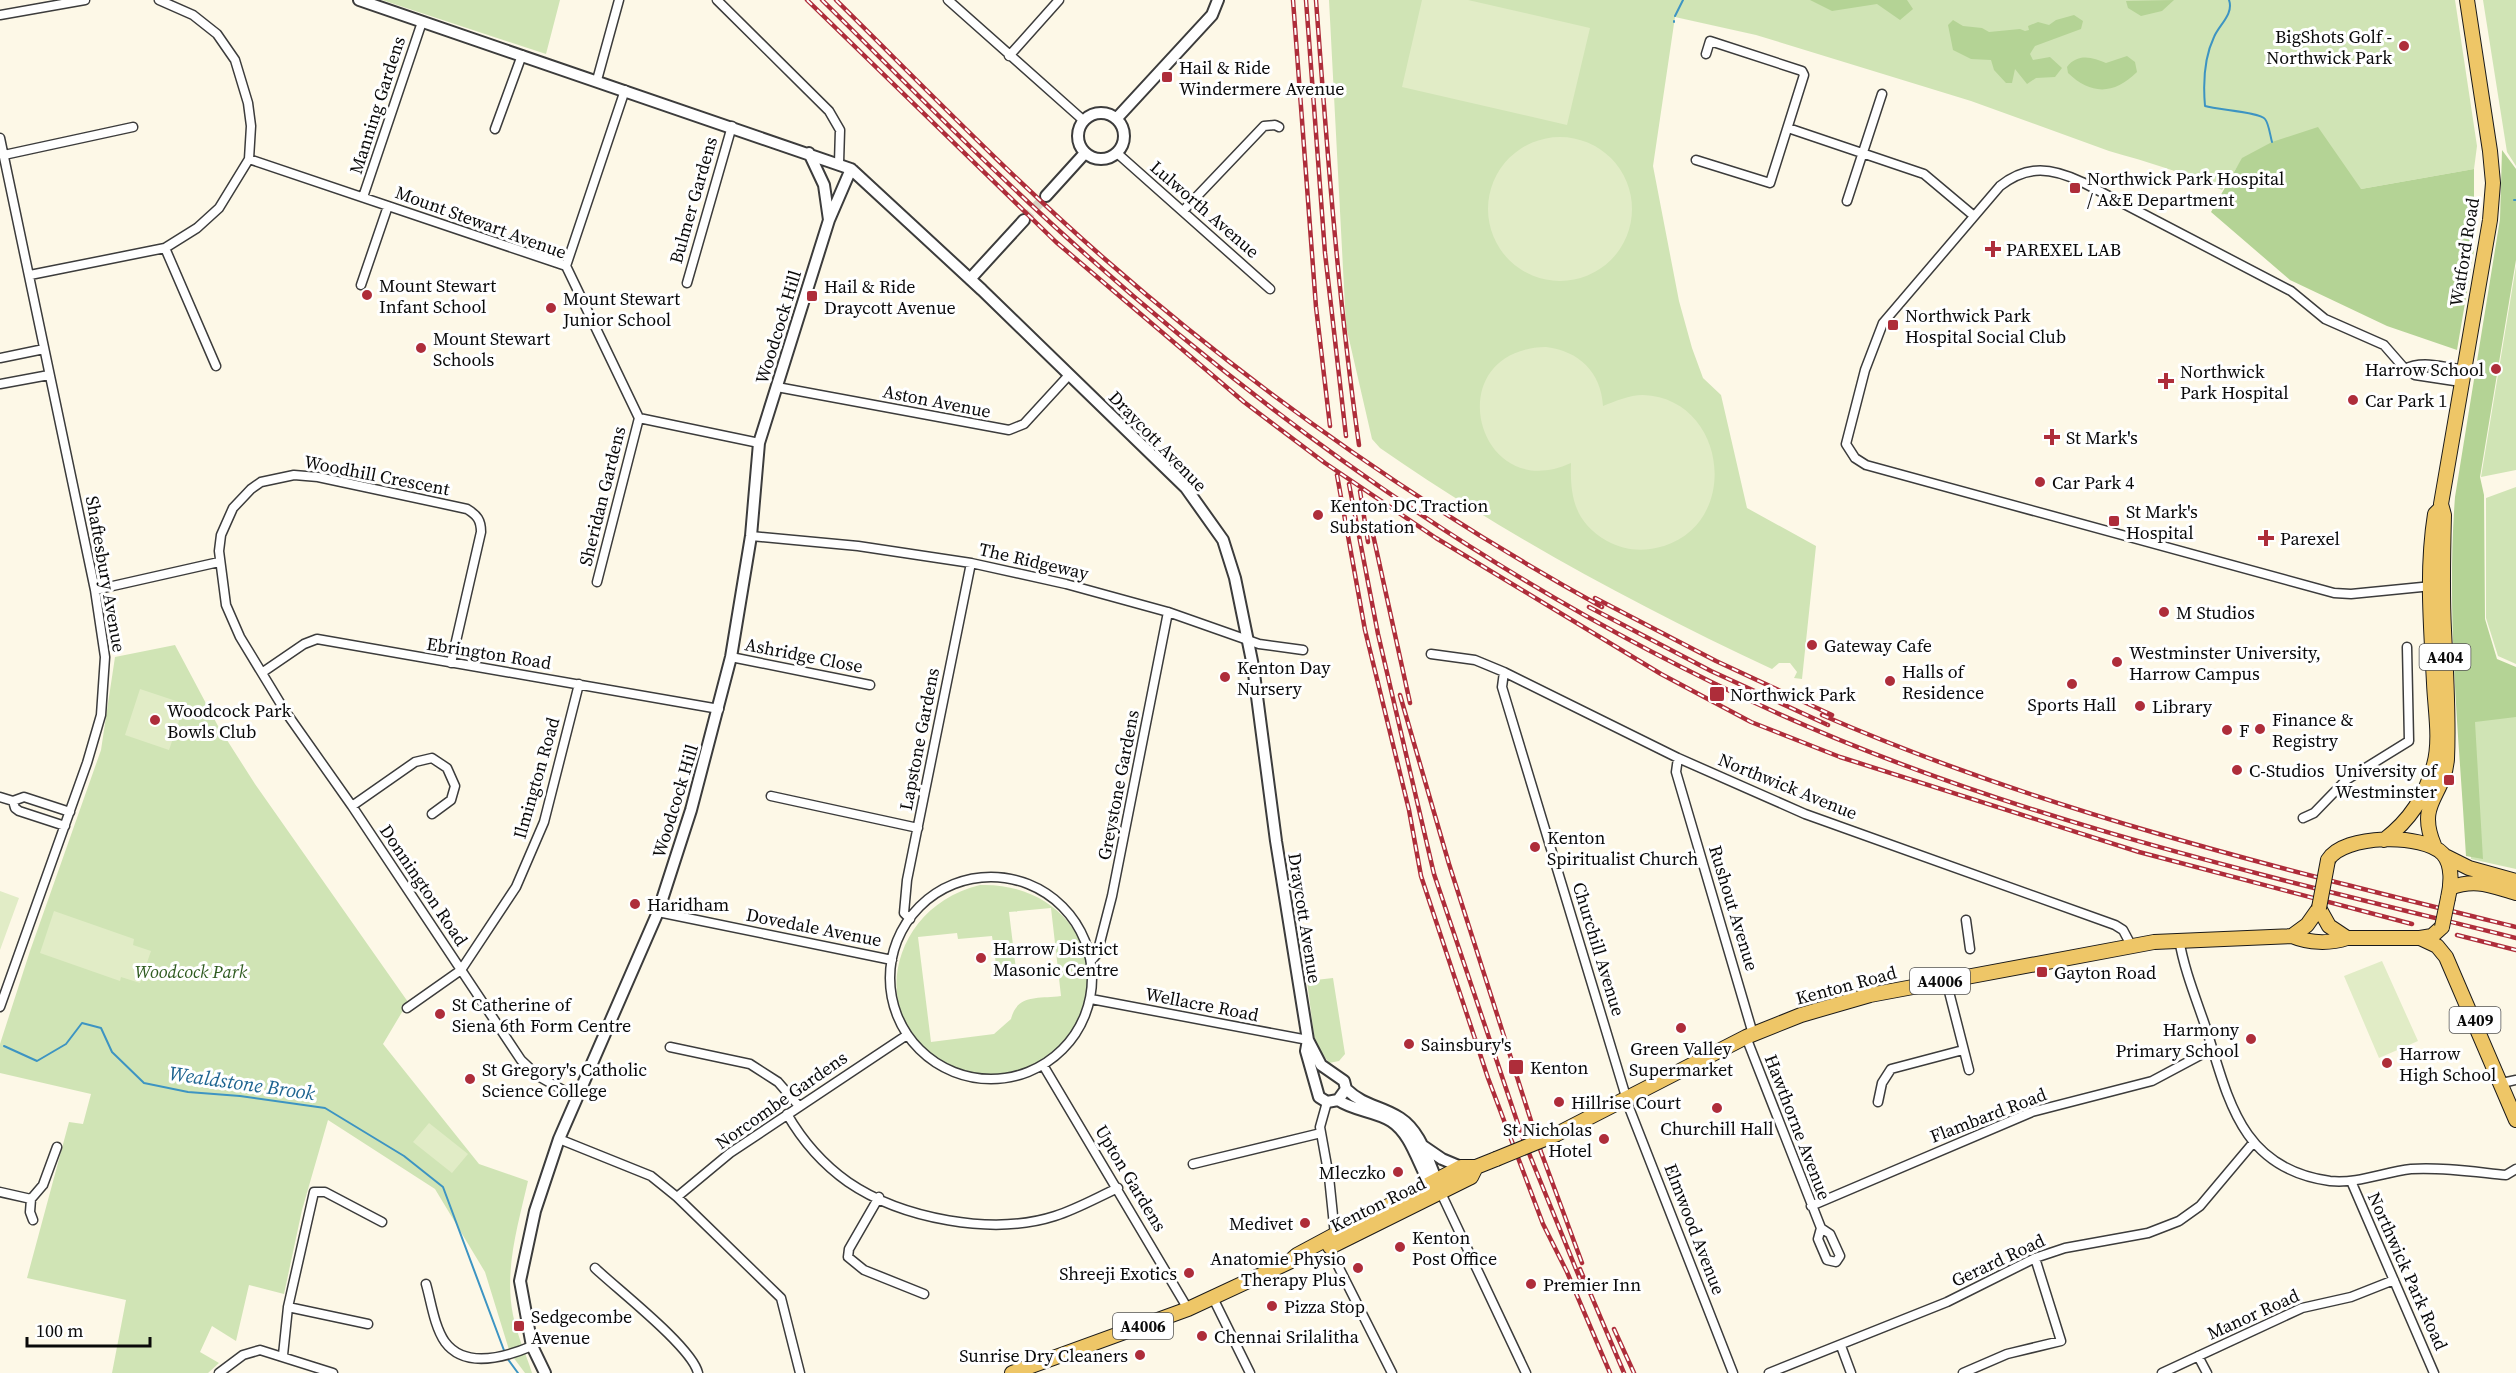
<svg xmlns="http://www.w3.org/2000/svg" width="2516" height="1373" font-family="'Source Serif 4',serif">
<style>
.green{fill:#d0e4b5;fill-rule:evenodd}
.forest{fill:#b4d395}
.pitch{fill:#e1ecc6}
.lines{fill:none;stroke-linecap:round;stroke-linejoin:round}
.stream{stroke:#3d94c2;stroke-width:2}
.tertiary-tunnel{stroke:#d8d4c6;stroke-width:10;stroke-dasharray:10 5;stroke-linecap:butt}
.minor-casing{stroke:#3c3c3c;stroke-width:11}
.tertiary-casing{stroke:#3c3c3c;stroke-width:14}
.primary-casing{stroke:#1a1a1a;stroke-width:16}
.minor{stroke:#fff;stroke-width:8}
.tertiary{stroke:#fff;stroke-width:10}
.primary{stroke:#eec667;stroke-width:14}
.rail-casing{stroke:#ae2d3a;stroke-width:4.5}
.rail{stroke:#fff;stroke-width:2;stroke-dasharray:7;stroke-linecap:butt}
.primary-bridge-casing{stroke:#1a1a1a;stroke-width:16;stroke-linecap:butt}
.primary-bridge{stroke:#eec667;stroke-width:14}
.poi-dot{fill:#ae2d3a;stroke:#fff;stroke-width:2}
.labels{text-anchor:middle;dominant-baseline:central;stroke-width:6;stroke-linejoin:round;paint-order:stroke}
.shield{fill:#fff;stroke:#535353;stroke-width:1.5}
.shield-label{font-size:16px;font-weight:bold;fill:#090909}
.poi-label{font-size:18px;fill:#090909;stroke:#fff;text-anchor:start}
.street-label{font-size:18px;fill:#090909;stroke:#fff}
.park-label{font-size:18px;font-style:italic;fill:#2f5b20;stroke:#fff}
.water-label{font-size:20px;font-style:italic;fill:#1e6490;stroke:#fff}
</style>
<rect width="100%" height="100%" fill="#fdf8e7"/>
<path class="green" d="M382,0H560L546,54Z
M1329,0H2455L2477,146L2474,169L2361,189L2243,158L2222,190C2185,173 2148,162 2109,151L1971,101L1756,35L1675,17L1653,166L1679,301L1692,348L1703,378L1721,395L1747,508L1816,546L1802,679L1794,678L1797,672L1790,663H1779L1772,669C1635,605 1504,534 1380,448L1372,439L1346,326Z
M2483,0H2516V166L2507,152Z
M2516,266V470L2481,477Z
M2516,487V664L2498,656L2486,618V498Z
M175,645L218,726L255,784L408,1002L383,1044L479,1164L528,1181C518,1225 504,1270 513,1315C517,1335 526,1354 532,1373H525L510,1353L485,1272L435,1189L328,1120L302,1210L284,1294L249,1285L236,1341L212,1326L200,1352L219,1363L208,1373H112L126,1300L27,1278L69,1122L83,1124L91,1094L0,1073V1044L30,951L101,750L115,657Z
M2516,707V869L2471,859L2468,709Z
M980,885C1060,882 1115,954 1074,1028C1063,1048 1043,1062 1022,1070C1000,1077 981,1077 960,1069C863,1035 883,908 980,885ZM1051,908L1061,996C1038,999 1017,994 1011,1019L994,1034L931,1042L918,937L957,933L958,939L992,936L998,979L1017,978L1009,912Z
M1333,978L1345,1054L1339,1061L1329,1063L1315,1043L1307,981Z"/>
<path class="forest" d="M1810,0H1907L1913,9L1900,20L1877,4L1832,11Z
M2174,0L2162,11L2141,16L2128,8L2126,1Z
M2074,15L2083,21L2081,29L2035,46L2030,54L2033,60L2050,57L2062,68L2055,77L2036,78L2027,84L2015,69L2012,83H2006L1994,70L1991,60L1971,59L1953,50L1948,25L1953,20L1963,26L1982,28L1989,32L2020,29L2025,31L2029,30L2028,26L2038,22L2049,25L2056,20Z
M2127,56L2135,62L2137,72C2114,95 2091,95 2068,73L2067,67C2077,53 2093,57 2106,63Z
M2318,127L2361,189L2474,169V250L2457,350L2387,326L2290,280L2211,212L2242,158L2272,142Z
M2502,150L2516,169V260L2480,477L2484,495L2485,619L2497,659L2516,667V717L2475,722L2483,859L2466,856C2459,736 2446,616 2455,497L2500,219Z"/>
<path class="pitch" d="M1422,0H1468L1590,28L1567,125L1402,87Z
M1488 209a72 72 0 1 1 144 0a72 72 0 1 1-144 0Z
M1546,347C1579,351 1601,372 1603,406C1616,401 1629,395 1643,395C1726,398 1742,521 1664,546C1644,552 1625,551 1607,541C1574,522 1570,496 1571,463C1475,507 1437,349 1546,347Z
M140,689L185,704L169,750L125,735Z
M0,891L19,898L0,950Z
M54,911L134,939L133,945L151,951L140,983L121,977L120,981L40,953Z
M2382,961L2418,1041L2379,1058L2344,976Z
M429,1123L468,1154L452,1173L413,1142Z"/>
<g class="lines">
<path class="stream" d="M2229,0C2234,14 2219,25 2214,37C2204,58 2203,83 2205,106C2218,110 2260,112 2265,119C2269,124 2270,135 2272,142
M1675,16L1683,0
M1674,22V21
M2514,200H2516
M4,1046L37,1061L66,1044L82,1023L101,1028L112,1052L144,1083L188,1092L240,1096L325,1108L404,1156L443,1187L505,1353
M507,1358L518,1373"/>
<path class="tertiary-tunnel" d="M1024,220L1046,196"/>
<g class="minor-casing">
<path id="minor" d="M717,0L829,111L840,130L839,163
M948,0L1083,120
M0,15L85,0
M1009,56L1059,0
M597,80L619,0
M1788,128L1924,174L1974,216
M495,129L522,55
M0,138L95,590L105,657L101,715L87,763L0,1007
M1117,153L1270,289
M4,155L133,127
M249,159L566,266L639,418L759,443
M1696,160L1770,183L1804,75L1802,71L1710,41L1706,54
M363,197L422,22
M1847,201L1882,94
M1183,211L1264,126L1275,125L1279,127
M165,248L216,366
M566,266L625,90
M30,275L165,248L197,228L219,208L249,159L251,126L248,103L235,60L217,34L193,15L159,0
M687,283L732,126
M361,285L388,206
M0,358L44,349
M2405,369C2421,360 2446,367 2463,370
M0,384L49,375
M777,387L1009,430L1024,424L1069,375
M751,536L858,546L971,563L1066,584L1168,612L1259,644L1303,650
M597,582L639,418
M2432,586L2351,594L2334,593L1866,465L1855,458L1846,444L1865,370L1883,323L2000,186C2028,164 2052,168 2082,182L2291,291L2325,319L2384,345L2405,369L2415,375L2461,382
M95,590L219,562
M1431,654L1475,660L1504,672L1678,758L1805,814L2115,925L2123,930L2131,945
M731,657L870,685
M451,663L481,532C481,520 477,515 467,509L318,477L294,475L261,482L251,489L233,508L221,535L219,551L226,605L240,637L285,711L352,806L521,1060L538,1076L577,1098
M263,672L304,644L317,639L719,709
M1504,672L1502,687L1630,1110L1733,1373
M1678,758L1676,772L1753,1034
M771,796L918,828
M0,797L13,801
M352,806L415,762L432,758L447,768L455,786L451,800L432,814
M2303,818L2314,813L2346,780L2409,741L2407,647
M65,826L19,811L15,808L13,801L24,797L70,812
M890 978a101 101 0 1 1 202 0a101 101 0 1 1-202 0Z
M658,912L892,960
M910,919L904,913L907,880L971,563
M1966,920L1970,949
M2179,939C2184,970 2197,1001 2207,1031C2229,1102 2242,1169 2330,1181C2358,1184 2384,1172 2411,1169C2442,1167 2475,1172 2506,1175L2516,1169
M1091,961L1097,954L1112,896L1168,612
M1946,980L1969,1070
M1091,999L1308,1040
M407,1008L461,970L516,887L544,822L579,684
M1746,1037L1821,1228L1830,1234L1840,1256L1836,1262L1827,1260L1818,1239L1821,1228
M670,1047L750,1064L778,1082L798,1105
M1043,1065L1188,1309
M2502,1083L2516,1080
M1327,1102L1320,1127L1329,1177L1335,1235
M1878,1102L1882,1083L1891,1069L1963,1050
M787,1114C802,1140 824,1165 848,1182C902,1219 993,1236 1055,1216C1077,1209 1098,1197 1118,1188
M559,1139L651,1176L677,1197L781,1298L800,1373
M1193,1164L1321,1133
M2351,1181L2434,1373
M0,1192L31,1199
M1441,1193L1526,1373
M677,1197L730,1153L907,1035
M879,1197L849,1249L848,1257L864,1270L924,1294
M1811,1206L2032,1112L2152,1081L2212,1049
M33,1220L30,1212L31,1199L43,1185L57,1147
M1329,1248L1392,1373
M595,1268C617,1289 692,1347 698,1373
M426,1284C431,1301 434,1326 445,1342C465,1369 506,1357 532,1346
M1213,1298L1250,1373
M288,1307L368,1324
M1841,1346L1851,1373
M283,1355L288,1307L314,1192H325L382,1222
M2198,1356L2207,1373
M219,1373L243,1355L260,1350L333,1373
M1769,1373L1947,1302L2035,1258L2065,1248L2148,1233L2179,1221L2200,1206L2253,1143
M1963,1373L2007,1354L2061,1341L2035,1258
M2162,1373L2302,1308L2351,1297L2394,1280"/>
</g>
<g class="tertiary-casing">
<path id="tertiary" d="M359,0L851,169L982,290L1186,488L1223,540L1235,578L1253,666L1276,841L1308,1040L1306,1051L1319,1097L1327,1102L1338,1100L1346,1089L1344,1081L1321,1065L1308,1040
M1078 136a23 23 0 1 1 46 0a23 23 0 1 1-46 0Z
M1117,118L1212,15L1218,0
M809,153L824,185L829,220
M1046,196L1085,153
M970,279L1024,220
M1346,1089C1365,1107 1380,1105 1400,1118C1423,1133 1428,1164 1440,1187
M1338,1100C1354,1111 1375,1111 1391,1121C1413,1135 1419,1169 1433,1189
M1423,1146L1442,1159L1461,1167
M545,1373L532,1346L520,1281L535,1211L559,1139L658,912L691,810L731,657L751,536L759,443L829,220L851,169"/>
</g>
<g class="primary-casing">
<path id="primary" d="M2384,840C2410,820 2425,797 2434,765C2441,740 2435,709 2434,683C2431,626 2426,570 2435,514L2441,508
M2434,845C2416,802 2444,797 2447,759C2449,715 2446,673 2444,630C2442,592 2443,553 2444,515L2441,504L2490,220L2493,183L2490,151L2467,0
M2445,856L2469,868L2516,881
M2328,860C2343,834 2424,833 2443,854C2453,865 2451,885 2448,898
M2450,888C2476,878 2491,886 2516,893
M2292,936L2307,925L2319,908L2329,926L2347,938H2420L2432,936L2442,927
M2420,938L2437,946L2446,957L2516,1120
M1557,1134L1746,1037L1801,1015L1870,995L2154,942L2292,936C2309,943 2329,944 2347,938
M1330,1247L1471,1177L1476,1167
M1012,1373L1188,1309L1289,1262L1297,1255L1461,1167H1476L1496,1159"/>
</g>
<use href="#minor" class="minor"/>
<use href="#tertiary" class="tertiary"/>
<use href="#primary" class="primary"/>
<g class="rail-casing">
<path id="rail" d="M807,0L1056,242L1244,402L1325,463L1436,538L1661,674L1751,722L1840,757L2139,852L2412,924
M822,0C902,79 981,160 1064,235C1276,427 1516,595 1777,713C2012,819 2267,876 2516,938
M836,0C925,88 1012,178 1106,260C1258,393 1425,509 1602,607
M1293,0L1316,307L1330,426
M1306,0L1325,253L1346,436
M1316,0C1327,149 1338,297 1359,445
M1337,475L1365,630L1409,810L1421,876L1488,1078L1543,1224L1567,1272L1610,1373
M1349,484L1378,634L1434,874L1522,1136L1580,1279
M1360,491L1368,542
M1372,530L1410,703
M1595,598L1716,661L1832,715
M1589,607L1711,671L1828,725
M1400,695L1449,864L1541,1152L1582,1263
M1822,715C2045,812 2281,869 2516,927
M2457,935L2516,950
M1580,1269L1624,1373
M1614,1329L1634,1373"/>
</g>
<use href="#rail" class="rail"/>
<g class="primary-bridge-casing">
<path id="primary-bridge" d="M2319,908L2328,860
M2442,927L2448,898
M1496,1159L1557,1134"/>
</g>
<use href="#primary-bridge" class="primary-bridge"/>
</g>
<g class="poi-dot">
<circle cx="2404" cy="46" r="6"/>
<rect x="1161" y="71" width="12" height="12" rx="3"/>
<rect x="2069" y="182" width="12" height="12" rx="3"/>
<path d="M1990 240h6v6h6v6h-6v6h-6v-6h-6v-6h6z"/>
<circle cx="367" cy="295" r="6"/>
<rect x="806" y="290" width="12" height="12" rx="3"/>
<circle cx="551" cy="308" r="6"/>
<rect x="1887" y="319" width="12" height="12" rx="3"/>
<circle cx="421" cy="348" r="6"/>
<circle cx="2496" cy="369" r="6"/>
<path d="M2163 372h6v6h6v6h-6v6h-6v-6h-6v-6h6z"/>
<circle cx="2353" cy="400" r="6"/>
<path d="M2049 428h6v6h6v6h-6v6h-6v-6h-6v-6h6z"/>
<circle cx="2040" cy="482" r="6"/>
<circle cx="1318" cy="515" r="6"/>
<rect x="2108" y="515" width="12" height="12" rx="3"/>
<path d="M2263 529h6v6h6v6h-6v6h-6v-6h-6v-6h6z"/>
<circle cx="2164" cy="612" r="6"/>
<circle cx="1812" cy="645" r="6"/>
<circle cx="2117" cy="662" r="6"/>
<circle cx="1225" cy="677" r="6"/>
<circle cx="1890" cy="681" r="6"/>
<circle cx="2072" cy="684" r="6"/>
<rect x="1709" y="686" width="16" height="16" rx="3"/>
<circle cx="2140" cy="706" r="6"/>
<circle cx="155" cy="720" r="6"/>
<circle cx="2260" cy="729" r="6"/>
<circle cx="2227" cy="730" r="6"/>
<circle cx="2237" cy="770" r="6"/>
<rect x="2443" y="774" width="12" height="12" rx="3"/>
<circle cx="1535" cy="847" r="6"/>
<circle cx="635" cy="904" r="6"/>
<circle cx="981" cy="958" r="6"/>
<rect x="2036" y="966" width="12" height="12" rx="3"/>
<circle cx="440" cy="1014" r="6"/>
<circle cx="1681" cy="1028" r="6"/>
<circle cx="2251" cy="1039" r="6"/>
<circle cx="1409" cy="1044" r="6"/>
<circle cx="2387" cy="1063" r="6"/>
<rect x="1508" y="1059" width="16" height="16" rx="3"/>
<circle cx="470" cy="1079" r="6"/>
<circle cx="1559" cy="1102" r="6"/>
<circle cx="1717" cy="1108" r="6"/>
<circle cx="1604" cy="1139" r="6"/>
<circle cx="1398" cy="1172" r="6"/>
<circle cx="1305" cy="1223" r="6"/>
<circle cx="1400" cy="1247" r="6"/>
<circle cx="1358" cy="1268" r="6"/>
<circle cx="1189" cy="1273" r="6"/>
<circle cx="1531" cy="1284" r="6"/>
<circle cx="1272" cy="1306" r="6"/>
<rect x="513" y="1320" width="12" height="12" rx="3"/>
<circle cx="1202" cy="1336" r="6"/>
<circle cx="1140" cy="1355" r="6"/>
</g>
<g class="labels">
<g class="shield">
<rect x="2419.5" y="644" width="51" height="26" rx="4.5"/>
<rect x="1910" y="968" width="60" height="26" rx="4.5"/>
<rect x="2449.5" y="1007" width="51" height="26" rx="4.5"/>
<rect x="1113" y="1313" width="60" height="26" rx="4.5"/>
</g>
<g class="shield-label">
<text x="2445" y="657">A404</text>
<text x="1940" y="981">A4006</text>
<text x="2475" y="1020">A409</text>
<text x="1143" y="1326">A4006</text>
</g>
<g class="poi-label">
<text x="2392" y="36" text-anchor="end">BigShots Golf -<tspan x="2392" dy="21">Northwick Park</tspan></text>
<text x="1179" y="67">Hail &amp; Ride<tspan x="1179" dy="21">Windermere Avenue</tspan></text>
<text x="2087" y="178">Northwick Park Hospital<tspan x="2087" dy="21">/ A&amp;E Department</tspan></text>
<text x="2006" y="249">PAREXEL LAB</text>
<text x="379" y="285">Mount Stewart<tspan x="379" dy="21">Infant School</tspan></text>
<text x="824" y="286">Hail &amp; Ride<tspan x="824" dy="21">Draycott Avenue</tspan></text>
<text x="563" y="298">Mount Stewart<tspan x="563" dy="21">Junior School</tspan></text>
<text x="1905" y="315">Northwick Park<tspan x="1905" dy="21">Hospital Social Club</tspan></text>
<text x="433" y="338">Mount Stewart<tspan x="433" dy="21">Schools</tspan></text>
<text x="2484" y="369" text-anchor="end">Harrow School</text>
<text x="2180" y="371">Northwick<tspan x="2180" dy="21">Park Hospital</tspan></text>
<text x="2365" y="400">Car Park 1</text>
<text x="2066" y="437">St Mark's</text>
<text x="2052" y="482">Car Park 4</text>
<text x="1330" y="505">Kenton DC Traction<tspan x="1330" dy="21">Substation</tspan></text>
<text x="2126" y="511">St Mark's<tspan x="2126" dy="21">Hospital</tspan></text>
<text x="2280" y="538">Parexel</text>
<text x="2176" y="612">M Studios</text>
<text x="1824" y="645">Gateway Cafe</text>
<text x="2129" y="652">Westminster University,<tspan x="2129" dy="21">Harrow Campus</tspan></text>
<text x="1237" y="667">Kenton Day<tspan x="1237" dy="21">Nursery</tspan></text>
<text x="1902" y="671">Halls of<tspan x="1902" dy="21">Residence</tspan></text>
<text x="1730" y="694">Northwick Park</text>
<text x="2072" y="704" text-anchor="middle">Sports Hall</text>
<text x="2152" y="706">Library</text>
<text x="167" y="710">Woodcock Park<tspan x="167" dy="21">Bowls Club</tspan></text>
<text x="2272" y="719">Finance &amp;<tspan x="2272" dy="21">Registry</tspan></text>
<text x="2239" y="730">F</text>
<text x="2249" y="770">C-Studios</text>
<text x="2437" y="770" text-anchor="end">University of<tspan x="2437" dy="21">Westminster</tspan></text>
<text x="1547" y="837">Kenton<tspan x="1547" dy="21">Spiritualist Church</tspan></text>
<text x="647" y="904">Haridham</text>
<text x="993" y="948">Harrow District<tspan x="993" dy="21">Masonic Centre</tspan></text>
<text x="2054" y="972">Gayton Road</text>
<text x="452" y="1004">St Catherine of<tspan x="452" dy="21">Siena 6th Form Centre</tspan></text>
<text x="2239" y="1029" text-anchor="end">Harmony<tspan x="2239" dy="21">Primary School</tspan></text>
<text x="1421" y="1044">Sainsbury's</text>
<text x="1681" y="1048" text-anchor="middle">Green Valley<tspan x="1681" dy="21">Supermarket</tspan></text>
<text x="2399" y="1053">Harrow<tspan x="2399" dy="21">High School</tspan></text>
<text x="1530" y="1067">Kenton</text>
<text x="482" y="1069">St Gregory's Catholic<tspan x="482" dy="21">Science College</tspan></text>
<text x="1571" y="1102">Hillrise Court</text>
<text x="1717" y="1128" text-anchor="middle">Churchill Hall</text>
<text x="1592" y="1129" text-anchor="end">St Nicholas<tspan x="1592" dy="21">Hotel</tspan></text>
<text x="1386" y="1172" text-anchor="end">Mleczko</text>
<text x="1293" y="1223" text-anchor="end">Medivet</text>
<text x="1412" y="1237">Kenton<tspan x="1412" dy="21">Post Office</tspan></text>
<text x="1346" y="1258" text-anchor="end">Anatomie Physio<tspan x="1346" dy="21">Therapy Plus</tspan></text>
<text x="1177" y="1273" text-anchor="end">Shreeji Exotics</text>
<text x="1543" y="1284">Premier Inn</text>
<text x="1284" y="1306">Pizza Stop</text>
<text x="531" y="1316">Sedgecombe<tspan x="531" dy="21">Avenue</tspan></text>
<text x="1214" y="1336">Chennai Srilalitha</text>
<text x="1128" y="1355" text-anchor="end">Sunrise Dry Cleaners</text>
</g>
<g class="street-label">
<text transform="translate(377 105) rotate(-72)">Manning Gardens</text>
<text transform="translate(693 200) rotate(-74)">Bulmer Gardens</text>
<text transform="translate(1205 209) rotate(41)">Lulworth Avenue</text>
<text transform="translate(481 222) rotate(20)">Mount Stewart Avenue</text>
<text transform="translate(2464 252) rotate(-81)">Watford Road</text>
<text transform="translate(778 327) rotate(-73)">Woodcock Hill</text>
<text transform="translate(937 401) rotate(11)">Aston Avenue</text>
<text transform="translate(1158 441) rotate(46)">Draycott Avenue</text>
<text transform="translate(377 475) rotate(11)">Woodhill Crescent</text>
<text transform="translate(602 496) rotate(-76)">Sheridan Gardens</text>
<text transform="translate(1034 561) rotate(13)">The Ridgeway</text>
<text transform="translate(106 574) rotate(80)">Shaftesbury Avenue</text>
<text transform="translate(489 653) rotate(9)">Ebrington Road</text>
<text transform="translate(804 655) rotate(11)">Ashridge Close</text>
<text transform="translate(919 739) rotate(-79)">Lapstone Gardens</text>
<text transform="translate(536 778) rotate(-74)">Ilmington Road</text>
<text transform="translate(1118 785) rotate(-79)">Greystone Gardens</text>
<text transform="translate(1788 786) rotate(22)">Northwick Avenue</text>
<text transform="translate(675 801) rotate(-73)">Woodcock Hill</text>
<text transform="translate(424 885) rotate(56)">Donnington Road</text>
<text transform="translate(1734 908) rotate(73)">Rushout Avenue</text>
<text transform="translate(1305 918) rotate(81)">Draycott Avenue</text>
<text transform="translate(814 927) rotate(11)">Dovedale Avenue</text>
<text transform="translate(1599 949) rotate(73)">Churchill Avenue</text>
<text transform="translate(1846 985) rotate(-15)">Kenton Road</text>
<text transform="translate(1202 1004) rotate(11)">Wellacre Road</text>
<text transform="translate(781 1100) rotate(-35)">Norcombe Gardens</text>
<text transform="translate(1988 1115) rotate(-21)">Flambard Road</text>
<text transform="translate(1798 1127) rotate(69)">Hawthorne Avenue</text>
<text transform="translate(1131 1178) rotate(59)">Upton Gardens</text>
<text transform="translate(1378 1204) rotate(-26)">Kenton Road</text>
<text transform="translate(1695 1229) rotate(69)">Elmwood Avenue</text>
<text transform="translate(1998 1260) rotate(-25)">Gerard Road</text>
<text transform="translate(2408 1271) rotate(66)">Northwick Park Road</text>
<text transform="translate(2253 1314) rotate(-24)">Manor Road</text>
</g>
<g class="park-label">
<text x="191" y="971">Woodcock Park</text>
</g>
<g class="water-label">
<text transform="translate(242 1083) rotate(8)">Wealdstone Brook</text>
</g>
</g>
<path d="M27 1337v9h123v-9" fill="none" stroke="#090909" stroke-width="3"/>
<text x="36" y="1337" font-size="18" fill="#090909" stroke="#ffffff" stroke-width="4.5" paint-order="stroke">100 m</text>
</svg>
